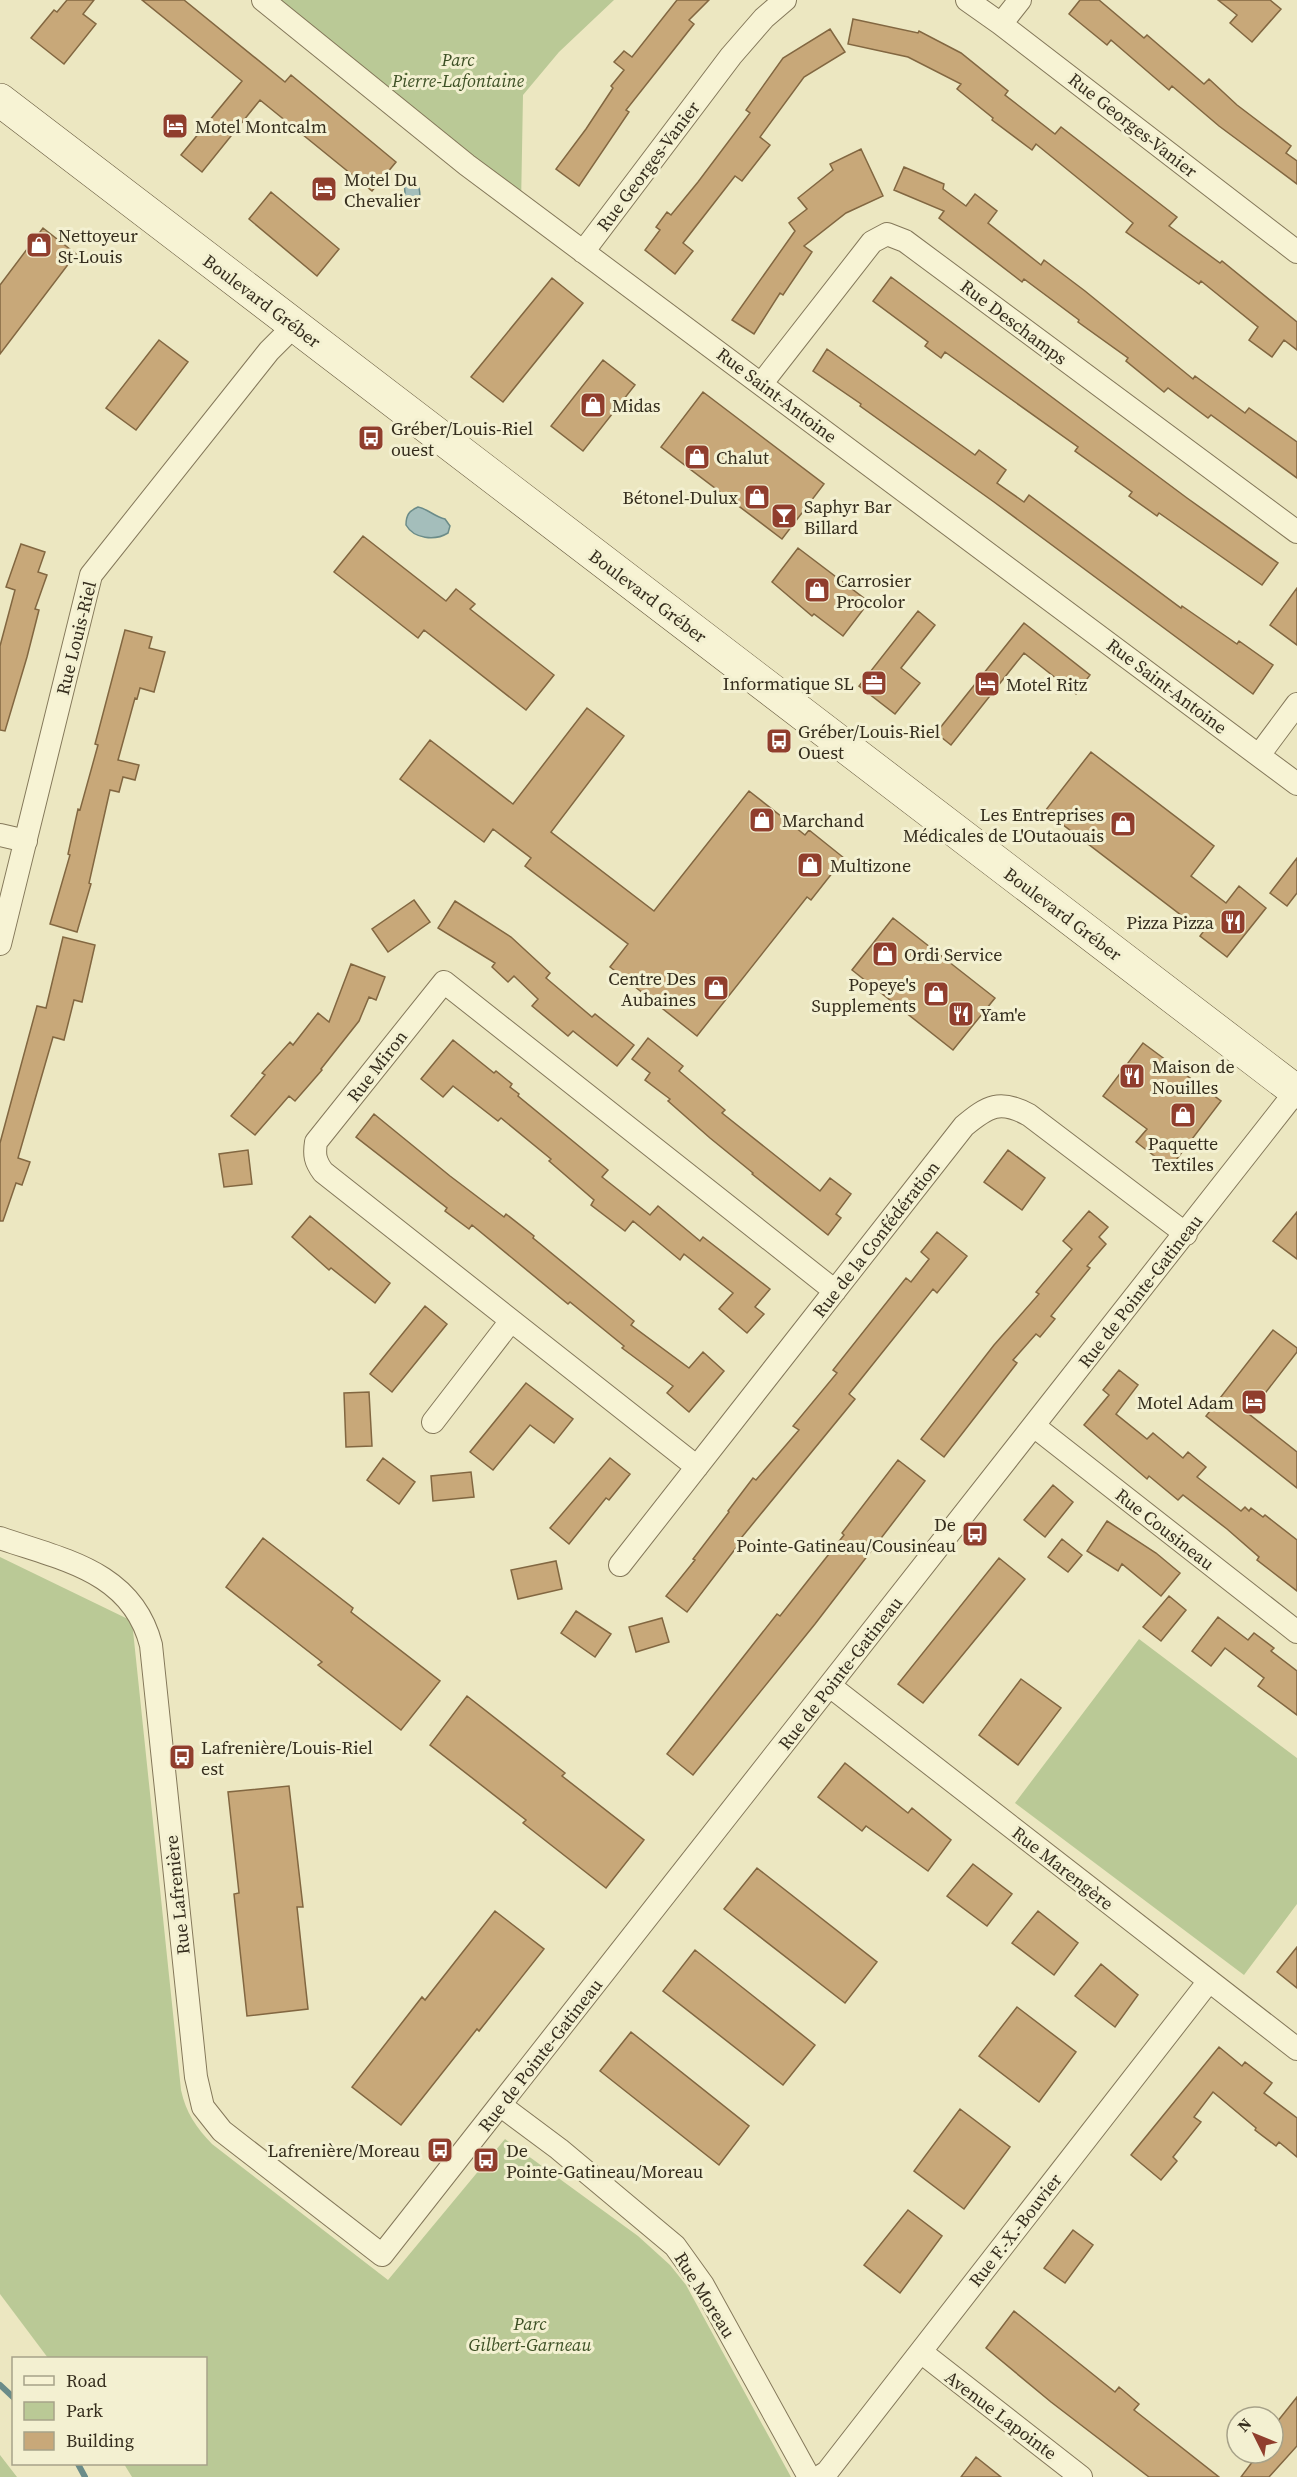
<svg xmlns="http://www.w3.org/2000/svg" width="1297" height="2477" font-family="'Source Serif 4',serif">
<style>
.green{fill:#bac996}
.water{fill:#a4bebb;stroke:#6b8c89;stroke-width:1.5}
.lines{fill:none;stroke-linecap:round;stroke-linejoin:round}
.stream{stroke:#6b8c89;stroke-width:6}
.building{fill:#c8a879;stroke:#826741;stroke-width:1.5}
.minor-casing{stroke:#84785a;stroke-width:24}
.secondary-casing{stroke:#66593d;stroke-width:34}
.minor{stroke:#f7f3d4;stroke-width:22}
.secondary{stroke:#f7f3d4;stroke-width:33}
.labels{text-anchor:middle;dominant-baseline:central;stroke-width:6;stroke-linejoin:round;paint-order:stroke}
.park-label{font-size:18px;font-style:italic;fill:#3d5025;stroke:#f3f0d1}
.street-label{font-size:18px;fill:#352d1d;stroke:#f3f0d1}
.poi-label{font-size:18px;fill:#352d1d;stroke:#f3f0d1;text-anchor:start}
</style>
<rect width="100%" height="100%" fill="#ece7c1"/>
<path class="green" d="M263,0H614L559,52L523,95L521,206Z
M0,1557L132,1621L181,2090C186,2113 196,2127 212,2144L388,2280L505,2139L638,2236L670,2265L686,2285L791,2477H132L124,2464H206V2358H48L0,2294Z
M1139,1639L1297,1758V1904L1244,1975L1015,1803Z
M0,2455L17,2477H0Z"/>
<path class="water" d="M411,177C420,182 421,194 419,204L412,208L402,206L400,200L405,193L404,180Z
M418,507C428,509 435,517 445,519L450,526L448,533C435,541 414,539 406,525C406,515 409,511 418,507Z"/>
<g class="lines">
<path class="stream" d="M0,2385L14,2398
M78,2464L85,2477"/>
</g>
<path class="building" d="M67,0H94L83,14L96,24L64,64L31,38L54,10L57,12Z
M142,0H184L285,82L291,75L396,162L372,191L260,100L202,172L181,155L242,81Z
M677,0H709L689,20L694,24L626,110L629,112L579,186L556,169L586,129L613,88L611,86L624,70L614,62L624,51L632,57Z
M1080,0H1099L1144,38L1147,35L1204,84L1209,79L1237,105L1291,146L1286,153L1297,161V184L1219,126L1172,86L1169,90L1111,40L1107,45L1069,14Z
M1218,0H1270L1281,9L1252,42L1230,23L1237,15Z
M853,19L918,33L919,31L961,53L1008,91L1005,95L1055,134L1061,127L1177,217L1169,226L1220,263L1222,261L1297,322V350L1284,340L1272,357L1249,340L1258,327L1201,281L1199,284L1126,232L1133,223L1036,144L1032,150L992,120L993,118L957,89L961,84L908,57L848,44Z
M830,29L845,52L804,77L760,137L770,145L742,181L735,176L683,243L693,251L675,274L645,250L660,230L656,227L667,212L671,215L698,182L750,113L746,110L783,58Z
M861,149L883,196L846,213L804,246L812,252L783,295L780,293L754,334L732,320L795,231L789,223L807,209L798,198L833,170L830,164Z
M904,167L944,184L943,189L966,206L975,194L997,211L988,223L1041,265L1044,260L1085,291L1193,379L1195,376L1245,413L1249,408L1297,442V478L1211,415L1208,418L1168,388L1164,392L1126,361L1128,358L1078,322L1079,320L1024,279L1022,282L939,218L944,211L894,190Z
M271,192L339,249L317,276L249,219Z
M43,228L76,254L0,354V285Z
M891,277L1187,498L1278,563L1262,585L1159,513L1157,516L1129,496L1132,492L1075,451L1078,447L945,352L941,358L925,346L928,342L873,301Z
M552,278L583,303L503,402L471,377Z
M159,340L188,362L136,430L106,408Z
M827,349L975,455L979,450L1006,470L997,483L1024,502L1029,495L1181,608L1182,606L1237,644L1239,641L1273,665L1253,694L994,502L860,406L861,404L813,371Z
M603,360L635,385L583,451L551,426Z
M703,392L824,484L782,539L661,447Z
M363,536L446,601L456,589L475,604L470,609L554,675L526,710L424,630L418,638L334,572Z
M21,544L45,552L38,572L47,575L35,609L39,610L27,657L5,731L0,730V646L15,590L6,587Z
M798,548L869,602L843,636L814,614L812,616L772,582Z
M1297,588V645L1270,625Z
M918,611L935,625L901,668L920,683L895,714L859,686Z
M1024,623L1090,675L1076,694L1024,653L951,745L936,733Z
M125,630L152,637L149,648L165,652L154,692L140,688L137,699L135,698L118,760L139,765L135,780L123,777L119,792L110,790L89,883L91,884L77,932L50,924L70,855L68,854L78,809L80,810L98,745L95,744Z
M587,708L624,736L551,832L654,911L749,791L805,835L809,830L844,858L811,900L807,897L697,1036L610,967L628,944L525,866L531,858L493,829L484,842L400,779L430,740L513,804Z
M1091,752L1214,846L1191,876L1226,903L1239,886L1266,908L1227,957L1200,936L1203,932L1045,811Z
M1297,858V893L1287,906L1270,893Z
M414,900L430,922L388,952L372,929Z
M455,901L511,937L550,973L546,978L592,1017L595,1014L634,1045L617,1066L573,1031L568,1036L532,1006L538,999L514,976L508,982L492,967L495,963L438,928Z
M893,918L995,998L953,1050L852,970Z
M63,937L95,945L82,1002L74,1000L64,1040L53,1037L18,1158L30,1162L22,1185L16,1183L3,1221H0V1143L37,1006L46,1008Z
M351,964L385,977L376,1000L369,997L359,1021L321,1069L322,1070L295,1101L289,1096L255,1135L231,1116L265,1075L262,1073L290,1042L293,1045L318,1013L329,1022Z
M648,1038L683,1066L679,1071L725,1110L722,1113L820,1191L830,1178L851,1194L836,1214L841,1218L828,1235L752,1174L753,1173L710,1138L668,1101L670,1099L645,1080L650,1073L632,1059Z
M453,1040L494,1073L496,1071L512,1084L510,1087L519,1094L518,1096L608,1170L602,1177L650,1215L658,1206L700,1241L703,1237L770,1289L755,1307L764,1314L747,1333L719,1309L733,1293L684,1254L680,1260L633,1221L625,1231L591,1205L594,1200L549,1161L551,1159L501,1118L498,1121L453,1086L443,1097L421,1079Z
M1143,1043L1221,1101L1170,1168L1136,1142L1147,1129L1103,1096Z
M374,1114L450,1176L504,1217L506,1214L534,1236L533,1238L634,1321L631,1325L689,1368L703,1352L724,1371L689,1412L667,1393L673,1386L622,1348L624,1346L570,1302L568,1304L472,1225L469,1229L445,1211L447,1208L356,1137Z
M248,1150L252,1184L224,1187L219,1154Z
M1008,1150L1045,1178L1022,1210L984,1182Z
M1089,1211L1108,1227L1099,1237L1106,1244L1087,1266L1090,1268L1051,1316L1055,1319L1040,1337L1036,1334L1013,1360L1017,1363L944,1457L921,1439L994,1345L1039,1294L1036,1292L1072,1249L1063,1241Z
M1297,1212V1259L1273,1241Z
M310,1216L390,1283L375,1303L331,1268L329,1270L292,1237Z
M937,1232L967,1256L937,1293L933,1289L849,1394L855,1399L737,1543L739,1544L687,1612L666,1596L695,1560L693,1559L729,1512L728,1511L753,1478L756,1480L799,1430L793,1426L837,1373L833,1370L906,1278L911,1282L929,1259L921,1252Z
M425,1306L447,1324L392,1392L370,1374Z
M1273,1330L1297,1348V1352L1249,1414L1297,1452V1488L1206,1416Z
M1119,1370L1138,1385L1116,1414L1147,1439L1153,1433L1183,1458L1188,1452L1206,1467L1197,1477L1241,1511L1245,1507L1249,1511L1251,1508L1263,1517L1265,1515L1297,1540V1591L1257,1560L1259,1557L1227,1529L1183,1495L1178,1500L1149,1476L1147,1479L1084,1425L1109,1395L1103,1390Z
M526,1383L573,1419L554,1443L530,1425L493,1470L470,1452Z
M369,1392L372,1446L346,1447L344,1393Z
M383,1458L415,1482L399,1504L367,1480Z
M610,1458L630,1474L609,1500L606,1498L569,1544L550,1528Z
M898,1460L925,1481L815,1624L693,1775L667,1754L777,1614L780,1616L810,1578L844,1535L842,1533Z
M471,1472L474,1497L433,1501L431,1476Z
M1053,1485L1073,1502L1045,1537L1024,1520Z
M1107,1521L1156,1553L1180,1573L1161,1596L1122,1564L1118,1571L1087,1551Z
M263,1538L353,1608L351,1612L440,1681L401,1730L318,1665L322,1662L226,1587Z
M1062,1539L1082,1555L1068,1572L1048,1557Z
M999,1558L1025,1579L923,1703L898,1684Z
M556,1561L562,1589L518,1599L511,1570Z
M1169,1596L1186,1610L1161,1641L1143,1627Z
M576,1611L611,1634L595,1657L561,1633Z
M1218,1617L1248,1640L1254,1633L1274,1648L1271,1651L1297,1671V1715L1258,1686L1264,1678L1225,1648L1211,1666L1192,1651Z
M662,1618L669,1642L636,1652L629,1627Z
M1021,1679L1061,1708L1018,1765L979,1735Z
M467,1696L565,1773L562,1776L644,1840L606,1888L523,1823L526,1820L430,1745Z
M845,1763L908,1813L912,1808L951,1840L928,1871L866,1826L862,1831L818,1797Z
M289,1786L303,1907H297L308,2009L247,2016L234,1894L239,1893L228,1792Z
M973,1864L1012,1894L987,1926L947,1896Z
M757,1868L877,1962L845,2003L724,1909Z
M495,1911L544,1949L479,2031L477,2029L401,2125L352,2087L422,1997L425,2000Z
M1038,1911L1078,1943L1054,1975L1012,1943Z
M1297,1947V1988L1277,1972Z
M695,1950L815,2045L783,2085L663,1991Z
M1101,1964L1138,1995L1115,2027L1075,1996Z
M1017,2007L1076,2052L1039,2102L979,2056Z
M631,2032L749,2126L719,2165L600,2071Z
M1219,2047L1242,2066L1245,2062L1272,2083L1264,2093L1297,2118V2157L1279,2142L1276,2146L1255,2130L1256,2128L1213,2092L1194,2117L1201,2122L1173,2157L1177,2161L1161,2180L1131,2155Z
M960,2109L1010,2147L964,2209L914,2171Z
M908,2210L942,2236L900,2293L864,2265Z
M1073,2230L1093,2245L1065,2283L1044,2268Z
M1014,2311L1115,2392L1119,2387L1139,2404L1134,2410L1219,2477H1149L1051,2402L986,2348Z
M1297,2397V2446L1269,2477H1241L1259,2453H1273V2427Z
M976,2457L1001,2477H961Z"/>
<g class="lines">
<g class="minor-casing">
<path id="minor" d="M263,0L467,165L1297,784
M967,0L1001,24L1297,252
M1001,24L1020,0
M583,252L731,56L764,18L785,0
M762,383L872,242L887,234L905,241L1297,532
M1259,755L1297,704
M0,835L26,841
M0,944L91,575L269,351L294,326
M433,1422L510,1322
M1034,1426L1297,1632
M697,1467L323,1172C315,1161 314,1155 316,1142L444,982L835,1291
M0,1538C63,1560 132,1571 151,1645L196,2077L203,2107L222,2131L382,2255L1297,1090
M620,1565L964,1126C988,1106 1000,1099 1029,1115L1186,1234
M830,1686L1297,2049
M500,2105L559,2149L675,2246L703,2285L809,2477
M921,2352L1081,2477
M819,2477L827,2472L1209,1981"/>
</g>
<g class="secondary-casing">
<path id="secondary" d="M0,100L1297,1092"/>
</g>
<use href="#minor" class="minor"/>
<use href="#secondary" class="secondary"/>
</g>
<defs>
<g id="hotel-square" transform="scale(1.35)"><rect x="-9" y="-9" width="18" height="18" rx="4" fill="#903e2d" stroke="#f3f0d1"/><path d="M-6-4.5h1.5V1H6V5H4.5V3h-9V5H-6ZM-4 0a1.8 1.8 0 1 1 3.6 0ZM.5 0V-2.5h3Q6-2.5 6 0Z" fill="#fff"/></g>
<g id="shop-square" transform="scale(1.35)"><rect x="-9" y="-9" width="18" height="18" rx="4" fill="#903e2d" stroke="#f3f0d1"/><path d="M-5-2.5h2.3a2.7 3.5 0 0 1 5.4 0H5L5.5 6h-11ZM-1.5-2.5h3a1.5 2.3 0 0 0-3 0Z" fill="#fff"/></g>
<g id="bus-square" transform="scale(1.35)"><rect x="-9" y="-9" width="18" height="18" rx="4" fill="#903e2d" stroke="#f3f0d1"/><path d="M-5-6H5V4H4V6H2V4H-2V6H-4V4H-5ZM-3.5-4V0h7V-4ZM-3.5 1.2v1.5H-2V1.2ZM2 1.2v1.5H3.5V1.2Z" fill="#fff"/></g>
<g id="bar-square" transform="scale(1.35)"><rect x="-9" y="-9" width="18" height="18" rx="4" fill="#903e2d" stroke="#f3f0d1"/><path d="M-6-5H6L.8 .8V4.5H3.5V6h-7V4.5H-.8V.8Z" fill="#fff"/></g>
<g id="office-square" transform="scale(1.35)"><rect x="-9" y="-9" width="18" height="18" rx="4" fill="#903e2d" stroke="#f3f0d1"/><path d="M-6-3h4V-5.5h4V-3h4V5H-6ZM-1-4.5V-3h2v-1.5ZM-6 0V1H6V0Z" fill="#fff"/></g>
<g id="restaurant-square" transform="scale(1.35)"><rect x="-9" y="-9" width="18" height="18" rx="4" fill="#903e2d" stroke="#f3f0d1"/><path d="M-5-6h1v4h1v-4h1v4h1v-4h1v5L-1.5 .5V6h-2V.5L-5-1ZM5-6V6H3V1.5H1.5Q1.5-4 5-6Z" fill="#fff"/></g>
</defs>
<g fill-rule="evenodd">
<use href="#hotel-square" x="175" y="126"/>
<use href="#hotel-square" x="324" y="189"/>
<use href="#shop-square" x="39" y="245"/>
<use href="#shop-square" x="593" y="405"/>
<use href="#bus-square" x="371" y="438"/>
<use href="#shop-square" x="697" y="457"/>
<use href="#shop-square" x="757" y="497"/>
<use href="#bar-square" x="784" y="516"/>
<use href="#shop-square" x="817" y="590"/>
<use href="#office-square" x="874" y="683"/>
<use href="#hotel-square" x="987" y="684"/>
<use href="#bus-square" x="779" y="741"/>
<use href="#shop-square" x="762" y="820"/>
<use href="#shop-square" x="1123" y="824"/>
<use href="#shop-square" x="810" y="865"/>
<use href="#restaurant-square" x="1233" y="922"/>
<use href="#shop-square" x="885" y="954"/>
<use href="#shop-square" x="716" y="988"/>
<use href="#shop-square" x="936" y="994"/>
<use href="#restaurant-square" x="961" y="1014"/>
<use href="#restaurant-square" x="1132" y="1076"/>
<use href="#shop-square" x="1183" y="1115"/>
<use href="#hotel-square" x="1254" y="1402"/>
<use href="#bus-square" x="975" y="1534"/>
<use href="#bus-square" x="182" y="1757"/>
<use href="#bus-square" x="440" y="2150"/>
<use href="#bus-square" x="486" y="2160"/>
</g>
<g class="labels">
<g class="park-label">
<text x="458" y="59">Parc<tspan x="458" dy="21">Pierre-Lafontaine</tspan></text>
<text x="530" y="2323">Parc<tspan x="530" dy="21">Gilbert-Garneau</tspan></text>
</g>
<g class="street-label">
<text transform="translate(1133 125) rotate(38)">Rue Georges-Vanier</text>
<text transform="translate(648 166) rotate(-53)">Rue Georges-Vanier</text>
<text transform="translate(262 301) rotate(37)">Boulevard Gréber</text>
<text transform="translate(1014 322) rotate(37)">Rue Deschamps</text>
<text transform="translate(777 395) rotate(37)">Rue Saint-Antoine</text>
<text transform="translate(648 596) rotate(37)">Boulevard Gréber</text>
<text transform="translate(76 638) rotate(-76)">Rue Louis-Riel</text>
<text transform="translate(1167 686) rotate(37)">Rue Saint-Antoine</text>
<text transform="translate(1063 914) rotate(37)">Boulevard Gréber</text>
<text transform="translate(377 1066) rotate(-52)">Rue Miron</text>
<text transform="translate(876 1239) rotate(-52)">Rue de la Confédération</text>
<text transform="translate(1140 1291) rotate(-52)">Rue de Pointe-Gatineau</text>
<text transform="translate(1165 1529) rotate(38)">Rue Cousineau</text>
<text transform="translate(840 1673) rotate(-52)">Rue de Pointe-Gatineau</text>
<text transform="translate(1063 1868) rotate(38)">Rue Marengère</text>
<text transform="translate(177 1895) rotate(-96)">Rue Lafrenière</text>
<text transform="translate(540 2055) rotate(-52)">Rue de Pointe-Gatineau</text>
<text transform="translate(1015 2230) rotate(-52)">Rue F.-X.-Bouvier</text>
<text transform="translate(705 2295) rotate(58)">Rue Moreau</text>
<text transform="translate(1001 2415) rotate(37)">Avenue Lapointe</text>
</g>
<g class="poi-label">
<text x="195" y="126">Motel Montcalm</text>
<text x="344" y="179">Motel Du<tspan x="344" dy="21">Chevalier</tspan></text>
<text x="58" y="235">Nettoyeur<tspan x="58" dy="21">St-Louis</tspan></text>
<text x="612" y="405">Midas</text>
<text x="391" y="428">Gréber/Louis-Riel<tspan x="391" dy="21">ouest</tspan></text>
<text x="716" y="457">Chalut</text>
<text x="738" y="497" text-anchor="end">Bétonel-Dulux</text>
<text x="804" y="506">Saphyr Bar<tspan x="804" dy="21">Billard</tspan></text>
<text x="836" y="580">Carrosier<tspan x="836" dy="21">Procolor</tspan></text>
<text x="854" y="683" text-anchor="end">Informatique SL</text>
<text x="1006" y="684">Motel Ritz</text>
<text x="798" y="731">Gréber/Louis-Riel<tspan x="798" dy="21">Ouest</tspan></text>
<text x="1104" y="814" text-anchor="end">Les Entreprises<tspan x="1104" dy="21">Médicales de L'Outaouais</tspan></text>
<text x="782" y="820">Marchand</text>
<text x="830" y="865">Multizone</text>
<text x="1214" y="922" text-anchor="end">Pizza Pizza</text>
<text x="904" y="954">Ordi Service</text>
<text x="696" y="978" text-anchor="end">Centre Des<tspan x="696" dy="21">Aubaines</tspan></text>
<text x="916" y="984" text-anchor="end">Popeye's<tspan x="916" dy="21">Supplements</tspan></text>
<text x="980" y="1014">Yam'e</text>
<text x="1152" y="1066">Maison de<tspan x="1152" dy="21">Nouilles</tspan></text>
<text x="1183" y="1143" text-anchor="middle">Paquette<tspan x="1183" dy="21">Textiles</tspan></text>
<text x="1234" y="1402" text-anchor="end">Motel Adam</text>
<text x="956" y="1524" text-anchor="end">De<tspan x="956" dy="21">Pointe-Gatineau/Cousineau</tspan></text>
<text x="201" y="1747">Lafrenière/Louis-Riel<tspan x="201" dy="21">est</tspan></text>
<text x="420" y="2150" text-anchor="end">Lafrenière/Moreau</text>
<text x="506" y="2150">De<tspan x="506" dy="21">Pointe-Gatineau/Moreau</tspan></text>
</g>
</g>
<rect x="12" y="2357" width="195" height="108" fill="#f3f0d1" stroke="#a7a289" stroke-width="1.5"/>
<rect x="24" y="2376" width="30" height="9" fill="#f7f3d4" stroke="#a7a289" stroke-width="1.5"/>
<text x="66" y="2387" font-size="18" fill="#352d1d">Road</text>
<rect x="24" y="2402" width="30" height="18" fill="#bac996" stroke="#a7a289" stroke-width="1.5"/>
<text x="66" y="2417" font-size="18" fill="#352d1d">Park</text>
<rect x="24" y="2432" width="30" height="18" fill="#c8a879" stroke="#a7a289" stroke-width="1.5"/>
<text x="66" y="2447" font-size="18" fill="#352d1d">Building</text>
<g transform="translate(1255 2435) rotate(313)"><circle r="28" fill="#f3f0d1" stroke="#a7a289" stroke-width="1.5"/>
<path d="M0-4.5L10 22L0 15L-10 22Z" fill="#903e2d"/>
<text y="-9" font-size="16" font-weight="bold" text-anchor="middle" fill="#352d1d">N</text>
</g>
</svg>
